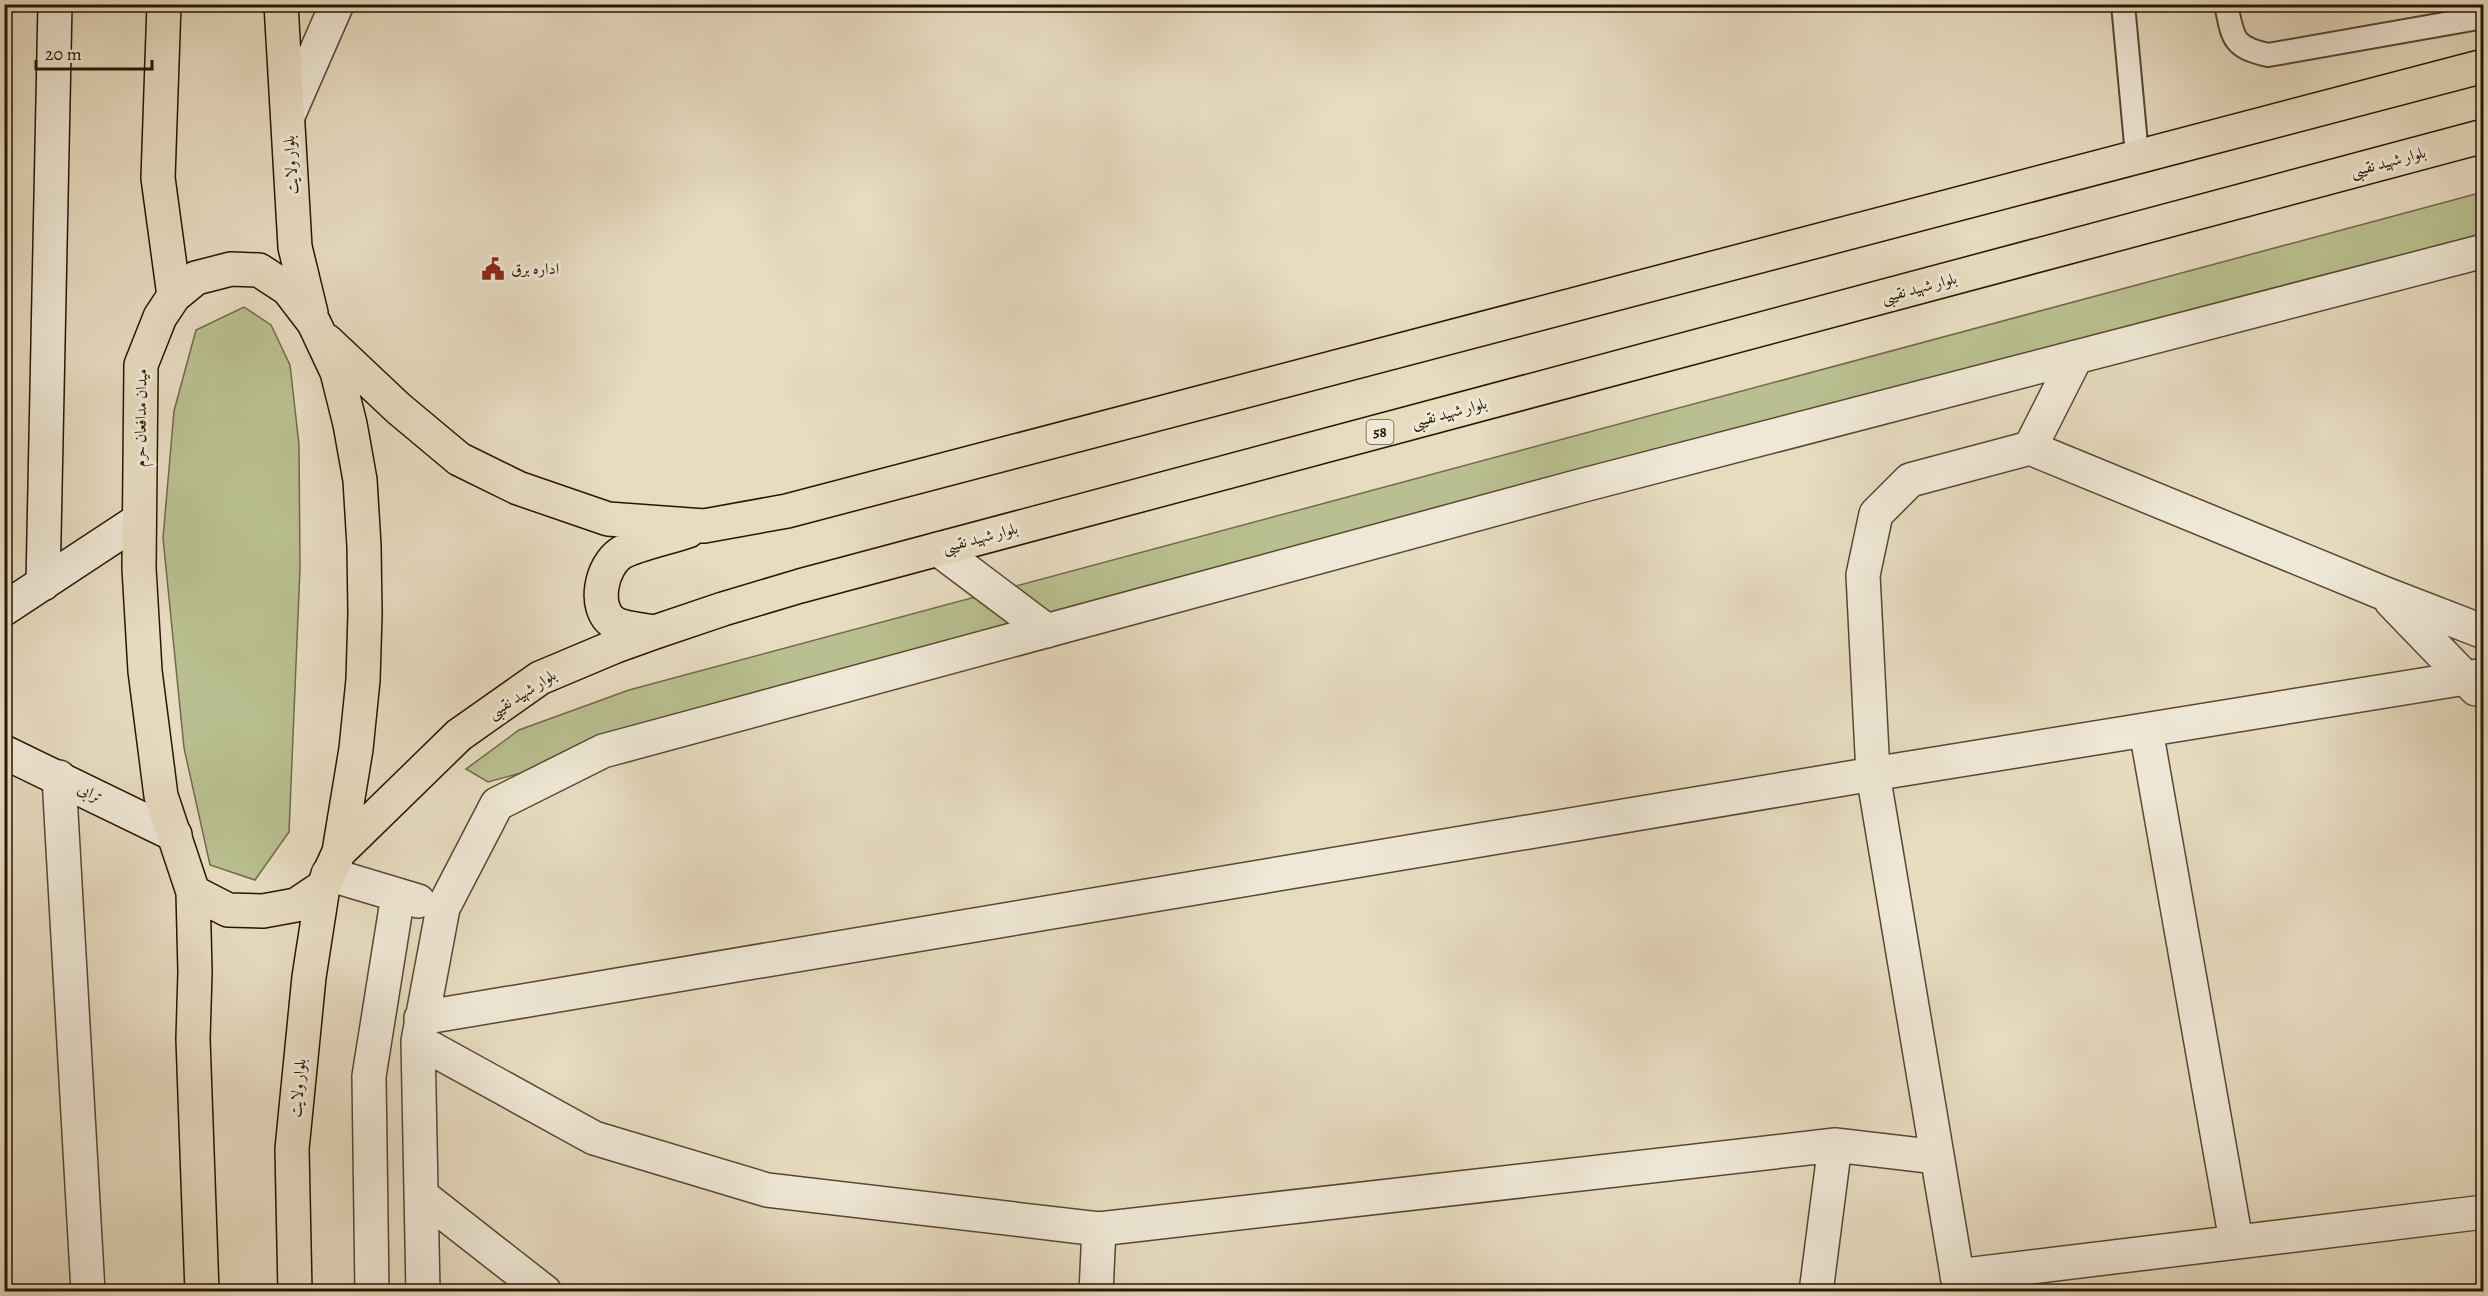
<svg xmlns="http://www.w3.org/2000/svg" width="2488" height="1296" font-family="Alegreya,Amiri,serif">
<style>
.green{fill:#b9bf90;stroke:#706a48;stroke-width:1.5}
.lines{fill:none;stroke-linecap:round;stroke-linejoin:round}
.service-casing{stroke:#584731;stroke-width:26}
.minor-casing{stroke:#584731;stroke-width:36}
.tertiary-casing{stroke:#584731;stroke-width:36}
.secondary-casing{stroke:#281601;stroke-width:36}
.primary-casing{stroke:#281601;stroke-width:36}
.service{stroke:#efe8d6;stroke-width:22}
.minor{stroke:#efe8d6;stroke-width:33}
.tertiary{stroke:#efe8d6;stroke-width:33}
.secondary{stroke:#efe8d6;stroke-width:33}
.primary{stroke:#e7dbc0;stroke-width:33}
.labels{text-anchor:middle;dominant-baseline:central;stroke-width:6;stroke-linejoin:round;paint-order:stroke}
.shield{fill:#efe8d6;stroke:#645541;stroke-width:1.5}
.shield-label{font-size:15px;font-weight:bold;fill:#281601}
.street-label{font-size:16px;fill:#281601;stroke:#efe8d6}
.poi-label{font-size:16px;fill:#281601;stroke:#efe8d6;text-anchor:start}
</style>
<rect width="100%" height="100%" fill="#e7dbc0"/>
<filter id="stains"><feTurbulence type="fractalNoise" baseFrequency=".00333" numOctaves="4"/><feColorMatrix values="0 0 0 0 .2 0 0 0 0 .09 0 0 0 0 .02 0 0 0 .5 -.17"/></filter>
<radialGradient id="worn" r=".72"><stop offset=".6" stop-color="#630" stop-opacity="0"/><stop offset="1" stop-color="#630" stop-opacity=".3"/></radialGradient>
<path class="green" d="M2483,192V242L488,782L466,769L519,730L629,690Z
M244,307L271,325L290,365L299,445L300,568L289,832L255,880L210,865L184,748L163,538L174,411L196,330Z"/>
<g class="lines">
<g class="service-casing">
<path id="service" d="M2123,4L2137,155
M2226,4C2233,38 2232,47 2268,55L2484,17"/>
</g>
<g class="minor-casing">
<path id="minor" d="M288,116L337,4
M2030,448L2076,357
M938,549L1047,631
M2391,601L2476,689
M2146,730L2236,1241
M328,874L418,901
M421,1018L1873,774L2484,675
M418,1041L594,1138L767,1190L1099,1229L1835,1145L1937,1157
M421,1195L545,1292
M1957,1276L2484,1212
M372,1292L369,1076L398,895
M423,1292L418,1041L443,908L497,804L603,751L1580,486L2484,251
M1096,1292L1099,1229
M1816,1292L1835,1145
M1960,1292L1873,774L1863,575L1876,514L1910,480L2030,448L2383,593L2484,632"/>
</g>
<g class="tertiary-casing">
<path id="tertiary" d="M59,777L88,1292"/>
</g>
<g class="secondary-casing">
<path id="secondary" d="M43,584L55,4
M4,609L139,520
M4,752L175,835"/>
</g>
<g class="primary-casing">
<path id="primary" d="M164,4L158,178L174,296
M281,4L295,247L311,313
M327,341L398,408L459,459L518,488L608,519L704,526L787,511L2484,66
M655,632C644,630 624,629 614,623C592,609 601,566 621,553C634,545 671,537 688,531
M339,852L356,749L363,680L365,614L364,546L360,480L350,424L337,372L314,323L288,289L259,270L231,269L196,278L174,296L160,317L141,365L139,568L145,671L161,796L193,892L228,910L263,911L296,905L323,887L339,852L459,735L540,678L616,646L655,632L723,609L800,586L2484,136
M193,892L195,972L193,1039L202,1292
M295,1292L292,1149L309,977L323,887"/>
</g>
<use href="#service" class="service"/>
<use href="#minor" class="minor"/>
<use href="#tertiary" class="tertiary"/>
<use href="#secondary" class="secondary"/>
<use href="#primary" class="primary"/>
</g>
<defs>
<g id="civic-bare" transform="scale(1.8)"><path d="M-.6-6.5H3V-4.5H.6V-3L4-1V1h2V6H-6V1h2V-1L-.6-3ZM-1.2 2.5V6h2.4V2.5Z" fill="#8f2418" stroke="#efe8d6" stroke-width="2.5" paint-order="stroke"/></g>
</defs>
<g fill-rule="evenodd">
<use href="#civic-bare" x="493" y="269"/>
</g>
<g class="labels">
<rect class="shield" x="1366.5" y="420" width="27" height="24" rx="4.5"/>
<g class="shield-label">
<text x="1380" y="432">58</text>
</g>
<g class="street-label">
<text transform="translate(2388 162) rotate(-15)">بلوار شهید نقیبی</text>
<text transform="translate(291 165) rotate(-94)">بلوار ولایت</text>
<text transform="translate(1919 288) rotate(-15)">بلوار شهید نقیبی</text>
<text transform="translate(1449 413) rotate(-15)">بلوار شهید نقیبی</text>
<text transform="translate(141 418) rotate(-89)">میدان مدافعان حرم</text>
<text transform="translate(980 538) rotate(-15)">بلوار شهید نقیبی</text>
<text transform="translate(522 694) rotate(-32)">بلوار شهید نقیبی</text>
<text transform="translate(90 793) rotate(27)">ترابی</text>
<text transform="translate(298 1088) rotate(-85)">بلوار ولایت</text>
</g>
<g class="poi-label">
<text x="511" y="269">اداره برق</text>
</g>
</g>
<rect width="2488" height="1296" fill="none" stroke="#e7dbc0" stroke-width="24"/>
<rect x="6" y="6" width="2476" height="1284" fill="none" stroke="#281601" stroke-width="3"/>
<rect x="12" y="12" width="2464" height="1272" fill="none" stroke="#281601" stroke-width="1.5"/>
<path d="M36 60v9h116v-9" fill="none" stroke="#281601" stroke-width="3"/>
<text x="45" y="60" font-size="18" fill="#281601" stroke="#efe8d6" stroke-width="4.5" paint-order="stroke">20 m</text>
<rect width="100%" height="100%" filter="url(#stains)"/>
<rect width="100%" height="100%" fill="url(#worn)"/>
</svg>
